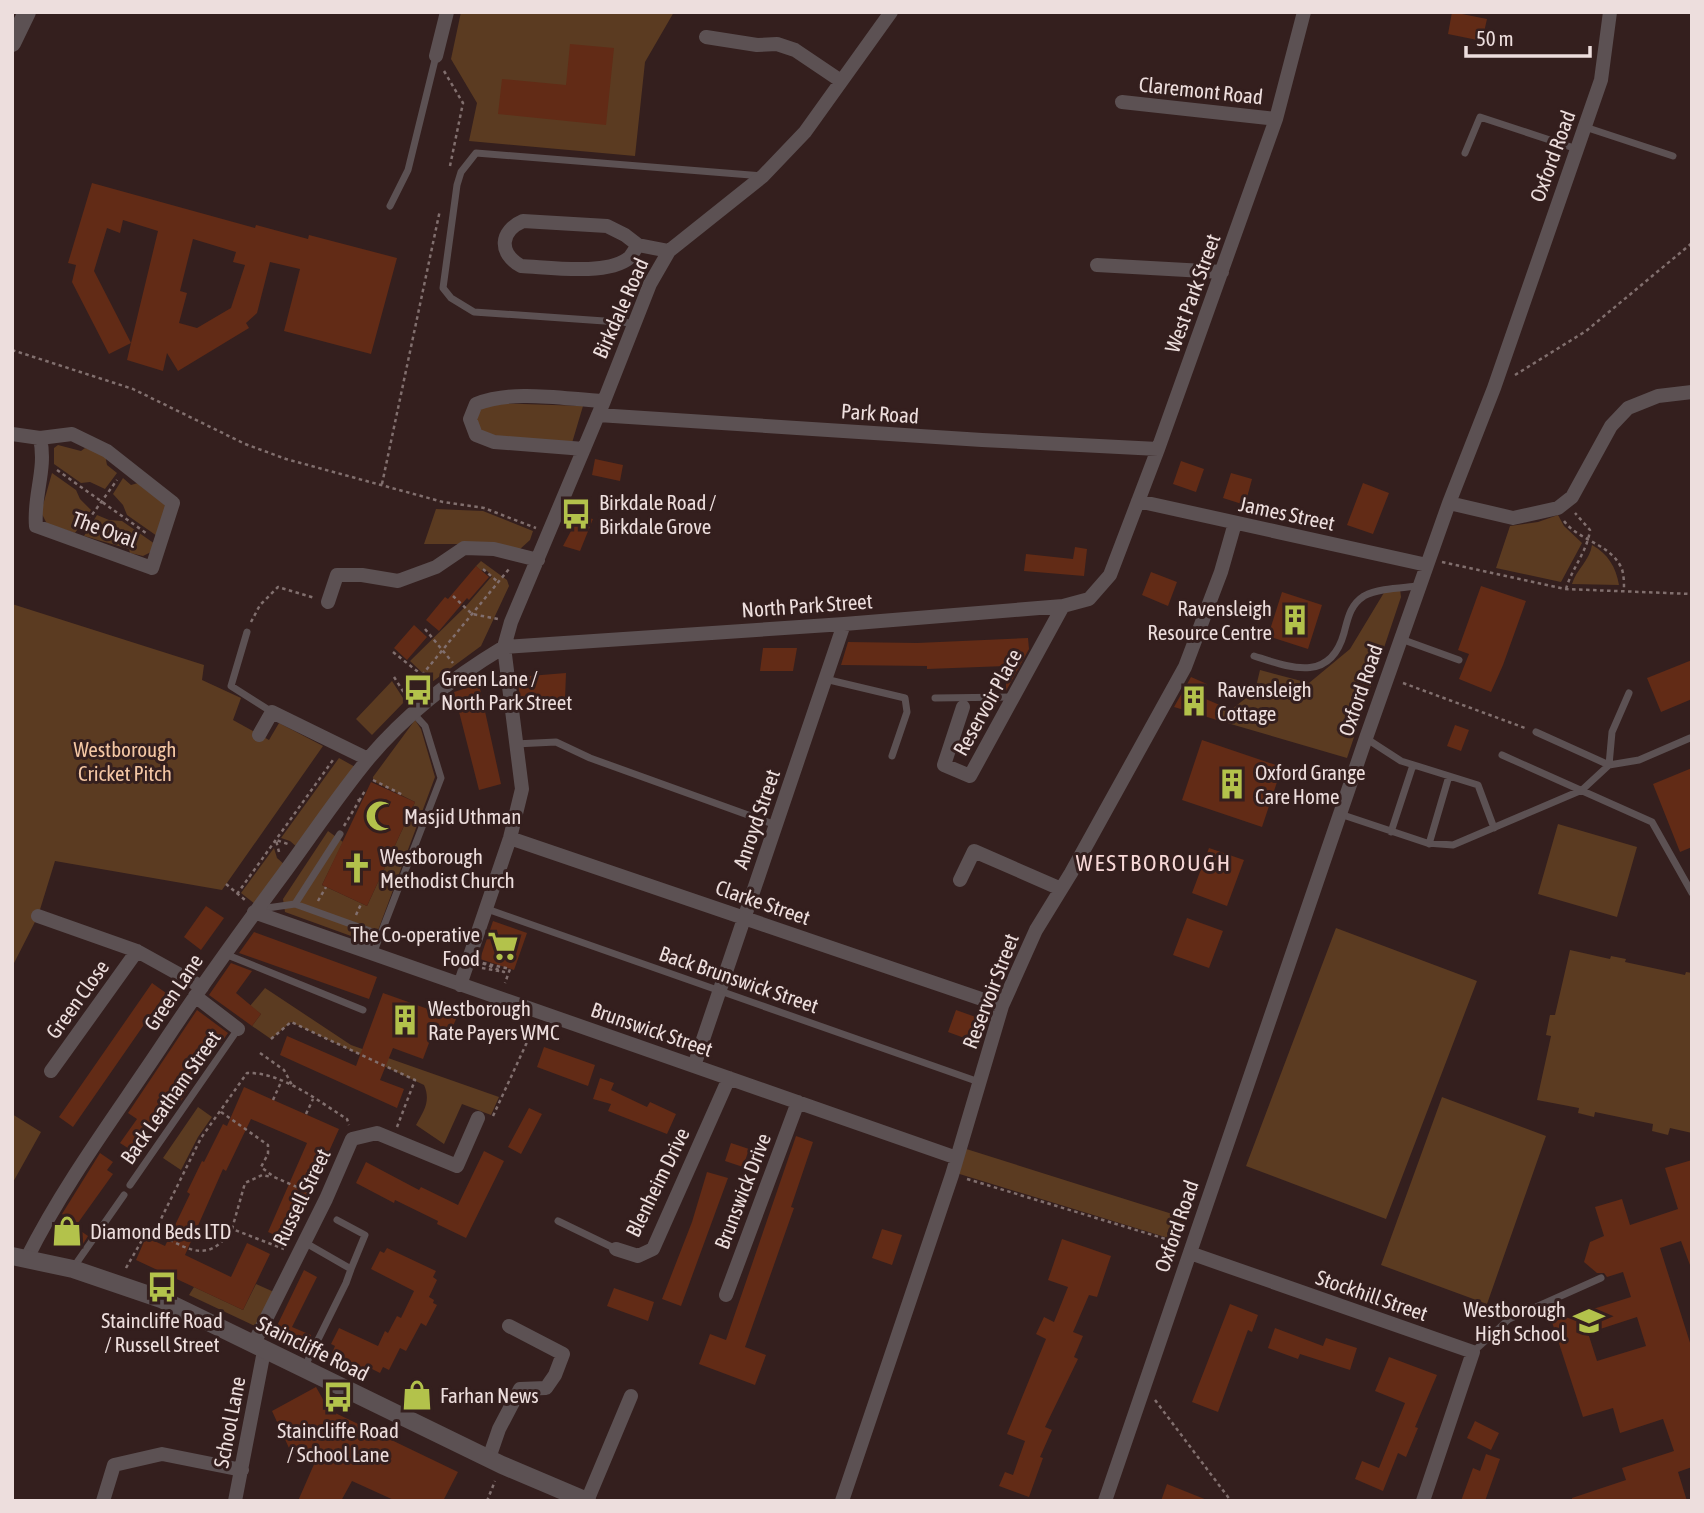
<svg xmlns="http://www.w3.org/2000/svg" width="1704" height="1513" font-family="'Asap Condensed',sans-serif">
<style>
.green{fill:#5b3b21}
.building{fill:#622b16;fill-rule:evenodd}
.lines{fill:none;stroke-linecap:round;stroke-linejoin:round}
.path{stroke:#816f6e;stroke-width:2.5;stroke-dasharray:3.5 3.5;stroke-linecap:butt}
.service{stroke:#5c5153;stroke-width:7}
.minor{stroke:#5c5153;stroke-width:14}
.tertiary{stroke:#5c5153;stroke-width:18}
.labels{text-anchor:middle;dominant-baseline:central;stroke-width:6;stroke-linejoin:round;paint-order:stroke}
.street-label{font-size:21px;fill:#eddedd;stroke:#341f1e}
.poi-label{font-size:21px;fill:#eddedd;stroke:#341f1e;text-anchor:start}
.park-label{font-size:21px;fill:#f4c7a4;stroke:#341f1e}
.neighbourhood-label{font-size:23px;letter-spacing:2px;fill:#f7d8d7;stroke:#341f1e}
</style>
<rect width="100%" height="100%" fill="#341f1e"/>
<path class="green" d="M461,12H674L645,62L635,156L469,141L477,103L451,59Z
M494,403L583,406L572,443L496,438L479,431L474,420L480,407Z
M58,445L81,451L85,448L105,455L107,465L117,473L105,489L90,482L81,483L54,464V448Z
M52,473L76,490L80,499L91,510L75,533L47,524L41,512Z
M123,478L131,485L138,483L164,504L168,510L157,536L127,515L123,505L113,494Z
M436,509L483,511L533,531L530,540L519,550L495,544H424Z
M97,515L109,520L122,521L155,544L151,552L143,556L130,553L129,549L84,536Z
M1558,515L1564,526L1582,543L1561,582L1496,568L1510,526L1538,522Z
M1592,545C1608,554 1616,567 1619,585L1572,584C1576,570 1590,560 1592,545Z
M481,561L507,580L509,586L481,646L432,682L410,661L467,605L492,576L484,568L481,571L476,566Z
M1400,589L1401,597L1347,758L1217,720L1222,706L1232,709L1255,691L1260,670L1309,683L1350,649L1385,591Z
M12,604L204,665L202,680L241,698L233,720L269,740L279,723L323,746L222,890L55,861L38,916L12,967Z
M392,681L405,701L372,735L356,719Z
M415,720L421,729L435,777L373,944L285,912L283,899L328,831L343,842L322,885L367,906L415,802L373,781V777Z
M339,758L357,768L298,848L290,841L281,838Z
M1558,824L1637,847L1617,917L1538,894Z
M274,848L277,858L285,865L255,904L241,893Z
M1336,928L1477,981L1386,1219L1246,1166Z
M1570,950L1610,959L1611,956L1626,959L1625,962L1685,975L1686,972L1692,973V1133L1670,1128L1668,1135L1652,1131L1653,1124L1595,1112L1594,1117L1578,1113L1579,1108L1537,1100L1551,1036L1546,1035L1550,1015H1555Z
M265,988L351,1045L499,1097L491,1115L462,1104L444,1144L416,1125C424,1111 431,1101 424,1085L291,1022L271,1039L252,1026L261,1014L250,1006Z
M1442,1097L1546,1136L1487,1304L1381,1265Z
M198,1107L212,1117L198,1137L181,1170L163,1158Z
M12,1114L41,1132L12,1184Z
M960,1147L1185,1218L1178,1241L953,1172Z
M256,1284L274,1292L257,1327L189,1295L194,1287L243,1310Z"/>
<path class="building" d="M1452,12L1487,19L1482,41L1448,34Z
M570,44L614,48L606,125L498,114L502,79L566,85Z
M92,183L255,228L256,225L308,239L309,235L397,258L371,354L284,331L300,269L270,262L257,313L246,323L249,328L178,371L167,353L163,371L127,360L131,343L109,354L72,282L76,265L68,263ZM123,220L158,231L131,343L94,271L107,228L120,233ZM193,239L236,252L233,262L245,265L231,308L197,328L179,323L187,293L180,291Z
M595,459L623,465L620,481L592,475Z
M1181,461L1204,469L1196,492L1173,484Z
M1231,473L1252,479L1245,505L1223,498Z
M1363,483L1389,493L1373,534L1347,525Z
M579,516L593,519L580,551L563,546Z
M1075,547L1087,549L1084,576L1024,571L1026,554L1073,559Z
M476,566L489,577L469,600L467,598L439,631L426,620L445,597L448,599Z
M1151,572L1177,582L1168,606L1142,595Z
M1481,586L1526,601L1503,665L1491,692L1459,679L1469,654L1458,650Z
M1282,592L1322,605L1308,649L1268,636Z
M414,625L427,637L407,660L394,648Z
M1028,638L1029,649L1006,691V666L927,669V666L841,665L848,642L917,643Z
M763,648H797L793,671H760Z
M1692,660V699L1661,712L1647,678Z
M566,673L565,699L521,703L517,677Z
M1191,677L1207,684L1201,697L1222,706L1217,720L1174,707Z
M479,684L501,784L479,790L454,692Z
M1455,725L1469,730L1461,751L1447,746Z
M1202,740L1282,767L1262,827L1182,800Z
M1692,768V847L1680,852L1653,784Z
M371,782L415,802L367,906L322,885Z
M1209,848L1244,860L1227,906L1192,893Z
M206,906L224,918L201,950L184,937Z
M1187,918L1223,931L1209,968L1173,955Z
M493,921L527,933L514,970L480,959Z
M254,932L377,977L369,999L239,953Z
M231,963L252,971L236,993L261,1014L252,1026L209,995Z
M152,983L166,993L73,1127L59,1117Z
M383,993L456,1019L451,1031L435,1027L423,1059L393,1048L380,1080L404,1089L397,1108L280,1055L287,1036L356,1066Z
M197,1010L228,1033L221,1043L219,1040L185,1087L188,1090L181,1101L171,1094L145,1130L148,1132L134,1152L120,1143L137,1119L128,1113Z
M956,1010L987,1021L978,1043L948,1032Z
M544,1047L595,1065L588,1086L537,1067Z
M600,1078L614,1083L611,1090L647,1107L650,1102L676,1114L667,1134L608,1111L611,1104L593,1099Z
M244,1087L339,1129L289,1241L268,1232L307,1143L251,1119L226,1171L223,1169L185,1255L231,1277L247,1243L270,1254L243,1310L136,1260L146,1237L165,1246L190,1194L187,1192L202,1161L204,1162L223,1124L227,1126Z
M529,1108L542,1114L521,1154L508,1147Z
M796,1136L813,1142L791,1207L794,1208L745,1347L766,1355L755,1385L699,1364L710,1334L726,1340Z
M731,1143L749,1149L743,1167L725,1161Z
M484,1151L504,1161L466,1238L437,1224L438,1221L395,1200L394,1203L356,1183L366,1162L419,1190L421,1187L458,1205Z
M100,1153L113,1162L107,1170L113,1174L75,1227L88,1236L83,1244L55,1233L66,1217L62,1214Z
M1692,1160V1265H1690L1681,1241L1660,1248L1692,1349V1467L1678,1472L1687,1501H1572V1498L1626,1480L1622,1468L1674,1451L1663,1419L1620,1433L1613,1408L1583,1417L1552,1322L1631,1297L1623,1272L1607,1277L1604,1273H1597L1584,1262L1590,1242L1604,1236L1595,1207L1622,1199L1630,1225L1678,1209L1665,1168ZM1637,1317L1646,1346L1597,1361L1588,1333Z
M707,1172L728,1178L681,1306L662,1299L692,1222Z
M882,1229L902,1235L892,1265L872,1258Z
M1062,1239L1111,1256L1097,1297L1089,1295L1073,1332L1083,1336L1074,1357L1078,1359L1045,1427L1052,1430L1040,1457L1043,1458L1029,1497L999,1486L1005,1472L1013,1475L1025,1441L1007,1434L1046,1339L1036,1334L1044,1317L1054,1322L1068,1287L1048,1280Z
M387,1248L436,1271L433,1277L437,1280L429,1297L434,1300L433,1303L437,1305L426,1326L421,1323L406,1351L400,1348L389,1370L383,1367L380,1373L368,1367L367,1370L332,1353L335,1346L331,1344L339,1328L378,1346L385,1331L388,1333L397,1316L401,1318L414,1291L371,1269L380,1251L384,1253Z
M304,1270L317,1277L292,1327L311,1335L303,1353L276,1340L272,1336Z
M614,1288L654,1302L648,1321L607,1306Z
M1230,1304L1258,1315L1252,1332L1248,1330L1218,1412L1192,1402Z
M1275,1328L1323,1346L1326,1338L1357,1348L1350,1370L1300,1354L1298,1359L1268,1348Z
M1389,1357L1437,1375L1415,1427L1418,1428L1406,1457L1398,1453L1383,1491L1355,1479L1362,1461L1379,1468L1405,1403L1375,1391Z
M316,1387L329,1410L458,1472L443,1501H396L352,1481L341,1501H298L315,1462L289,1448L272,1411Z
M1475,1421L1499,1433L1491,1450L1467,1438Z
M1486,1454L1500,1459L1485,1501H1461L1473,1468L1480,1471Z
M1167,1484L1207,1500V1501H1161Z"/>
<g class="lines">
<path class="path" d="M444,71L463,103L450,166
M12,350L133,389L245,444L286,459L443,502L484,508L536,528
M1515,375L1586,331L1692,243
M57,470L146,533
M382,484L440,210
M1564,521C1579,541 1609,543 1621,567C1624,573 1624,583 1624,590
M84,526L117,480
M1442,562L1565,589L1692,594
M483,569L498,582
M1566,589C1572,568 1587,552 1590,530L1575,513
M453,596L472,614L498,619
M251,622L260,605L278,587L315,598
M425,629L453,663
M393,652L422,675L427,682
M422,675L509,569
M394,677L408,699
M1403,683L1525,728
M373,780L403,795
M359,801L366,789
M344,826L359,801L358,798
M279,852L276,840L288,844
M226,884L245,900
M237,894L333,760
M318,901L326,887
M356,915L361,904
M483,963L510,969L505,983
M482,968L504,972L482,963
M271,1039L291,1022L415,1080L397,1127
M260,1053L284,1070L293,1087
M273,1100L281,1082
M221,1112L268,1145V1154L261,1167L274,1177L313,1194
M306,1114L313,1099
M493,1116L534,1027
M967,1179L1179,1243
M232,1229L245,1183L262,1175L272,1177
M155,1231L201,1138L247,1073C282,1072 318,1101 347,1119L349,1125
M126,1268L149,1228C182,1245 206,1269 232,1229L284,1249
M1155,1400L1231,1501
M487,1501L495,1481"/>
<path class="service" d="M1585,127L1673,156
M1465,153L1480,117L1577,149
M390,206L408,170L436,56
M633,323L474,312L451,298L443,288L457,185L461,172L476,153L763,176
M247,632L231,686L272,712
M1401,639L1459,660
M1254,656C1289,667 1330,684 1344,633C1348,618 1350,605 1364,596C1379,588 1402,588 1418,586
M825,679L905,698L907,712L892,756
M935,698L1012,697
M1536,732L1609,765L1612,732L1629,693
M1367,739L1401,761L1478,785L1494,828
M515,744L556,742L590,758L776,825
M1502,755L1652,822L1692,893
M1340,814L1427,843L1453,845L1582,790L1609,765L1639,760L1690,738
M1391,832L1413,765
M1429,844L1449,776
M295,904L370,931L365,952
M260,909L295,904L340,834
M487,909L979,1082
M225,954L363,1010
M373,954L441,778L425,726L413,713
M130,1185L238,1029
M558,1221L616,1249
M304,1242L351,1269L365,1235L337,1220
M73,1268L124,1195
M1473,1352L1509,1319L1601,1278
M304,1368L346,1283L351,1269"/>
<path class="minor" d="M706,37L757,45L777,44L795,50L841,81
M436,56L447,12
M1122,102L1276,119
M638,245C635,249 632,255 629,258C607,276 548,267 521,266C498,253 500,231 523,221L607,226L625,235L638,245L669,251
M1097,265L1222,272
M598,415L982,440L1158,449
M12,434L40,438L72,434L107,451L173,503L152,568L36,526C33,495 47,470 40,438
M584,449L494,442L476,435L470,419L476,404C515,389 563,399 604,401
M1138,501L1427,565
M1449,503L1513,518L1558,508L1572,497L1611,426L1628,408L1658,396L1692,392
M328,602L337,575H362L398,581L436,567L464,548L494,549L538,560
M963,707L944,765L970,776L1063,606
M259,735L272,712L368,759
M510,838L1002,1006
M960,880L974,851L1061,889
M254,912L957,1158
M38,916L137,951L202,987
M460,985L510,838L522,789L504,647L511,622L604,401L650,284L669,251L763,176L805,132L891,12
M195,996L238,1029
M694,1066L844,624
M51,1071L137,951
M616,1249L638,1256L653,1249L729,1078
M1190,1253L1473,1352L1423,1501
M27,1258C64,1184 115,1116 161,1047C201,986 244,927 287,869C314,832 340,793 369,758C407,713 454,677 504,647L844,624L1063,606L1089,599L1110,575L1158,449L1276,119L1304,12
M726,1295L798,1102
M253,1345L326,1199L352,1139L377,1133L457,1166L478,1118
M489,1458L499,1429L520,1389L546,1388L555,1375L563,1354L509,1326
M103,1501L114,1465L162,1454L242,1470
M235,1501L264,1351
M587,1501L631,1396
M842,1501L952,1175L1002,1006L1036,930L1071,873L1185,667L1221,572L1235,523
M1105,1501L1366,738L1449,503L1494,388L1601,80L1610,12"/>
<path class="tertiary" d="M12,43L27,12
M12,1256L73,1269L161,1299L502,1465L587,1501"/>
</g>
<defs>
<g id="bus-bare" transform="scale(2.415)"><path d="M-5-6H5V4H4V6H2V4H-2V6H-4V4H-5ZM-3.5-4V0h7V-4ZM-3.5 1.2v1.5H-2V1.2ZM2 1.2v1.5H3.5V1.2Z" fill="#b3c24b" stroke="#341f1e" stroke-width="2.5" paint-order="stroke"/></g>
<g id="building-bare" transform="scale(2.415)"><path d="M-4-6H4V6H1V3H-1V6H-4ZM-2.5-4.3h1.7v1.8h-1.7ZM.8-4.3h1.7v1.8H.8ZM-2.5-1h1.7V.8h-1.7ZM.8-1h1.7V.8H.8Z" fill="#b3c24b" stroke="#341f1e" stroke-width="2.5" paint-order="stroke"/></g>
<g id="mosque-bare" transform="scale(2.415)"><path d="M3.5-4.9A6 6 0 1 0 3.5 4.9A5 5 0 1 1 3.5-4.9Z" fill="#b3c24b" stroke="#341f1e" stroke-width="2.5" paint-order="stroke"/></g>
<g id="church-bare" transform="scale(2.415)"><path d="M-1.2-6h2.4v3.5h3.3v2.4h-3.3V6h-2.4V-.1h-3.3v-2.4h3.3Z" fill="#b3c24b" stroke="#341f1e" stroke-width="2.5" paint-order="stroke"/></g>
<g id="supermarket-bare" transform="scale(2.415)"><path d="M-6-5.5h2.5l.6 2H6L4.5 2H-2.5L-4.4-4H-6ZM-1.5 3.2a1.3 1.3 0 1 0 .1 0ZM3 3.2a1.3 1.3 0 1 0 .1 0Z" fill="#b3c24b" stroke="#341f1e" stroke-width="2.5" paint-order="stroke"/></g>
<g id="shop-bare" transform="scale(2.415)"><path d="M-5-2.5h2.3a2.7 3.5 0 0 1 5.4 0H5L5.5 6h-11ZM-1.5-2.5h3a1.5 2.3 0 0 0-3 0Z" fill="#b3c24b" stroke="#341f1e" stroke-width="2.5" paint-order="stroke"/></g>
<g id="school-bare" transform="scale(2.415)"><path d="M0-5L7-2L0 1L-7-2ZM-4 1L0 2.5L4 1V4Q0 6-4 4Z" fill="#b3c24b" stroke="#341f1e" stroke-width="2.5" paint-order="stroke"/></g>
</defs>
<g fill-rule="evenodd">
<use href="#bus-bare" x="576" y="514"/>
<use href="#building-bare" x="1295" y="620"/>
<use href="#bus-bare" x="418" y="690"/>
<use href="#building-bare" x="1194" y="701"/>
<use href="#building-bare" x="1232" y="784"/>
<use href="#mosque-bare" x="381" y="816"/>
<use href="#church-bare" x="357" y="868"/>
<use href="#supermarket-bare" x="503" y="946"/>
<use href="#building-bare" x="405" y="1020"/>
<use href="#shop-bare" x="67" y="1231"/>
<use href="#bus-bare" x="162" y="1287"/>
<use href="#school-bare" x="1589" y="1321"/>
<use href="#shop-bare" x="417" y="1395"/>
<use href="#bus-bare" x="338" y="1397"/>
</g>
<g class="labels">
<g class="street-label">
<text transform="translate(1201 90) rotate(6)">Claremont Road</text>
<text transform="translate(1552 156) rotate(-70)">Oxford Road</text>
<text transform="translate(1192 293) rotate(-70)">West Park Street</text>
<text transform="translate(620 308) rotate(-66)">Birkdale Road</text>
<text transform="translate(880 413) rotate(4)">Park Road</text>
<text transform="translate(1287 513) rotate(12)">James Street</text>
<text transform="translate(105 529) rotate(20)">The Oval</text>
<text transform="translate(807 605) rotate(-4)">North Park Street</text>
<text transform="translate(1360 690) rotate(-71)">Oxford Road</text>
<text transform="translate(987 702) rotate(-61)">Reservoir Place</text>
<text transform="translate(756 819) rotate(-71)">Anroyd Street</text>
<text transform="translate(763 902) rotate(19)">Clarke Street</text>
<text transform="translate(739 979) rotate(19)">Back Brunswick Street</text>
<text transform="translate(990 991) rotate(-69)">Reservoir Street</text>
<text transform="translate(173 992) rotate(-56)">Green Lane</text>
<text transform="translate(77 999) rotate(-54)">Green Close</text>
<text transform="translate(652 1029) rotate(19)">Brunswick Street</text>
<text transform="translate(170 1097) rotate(-55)">Back Leatham Street</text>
<text transform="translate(657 1182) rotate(-64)">Blenheim Drive</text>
<text transform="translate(742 1191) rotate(-69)">Brunswick Drive</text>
<text transform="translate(301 1197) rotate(-64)">Russell Street</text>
<text transform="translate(1176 1226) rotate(-71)">Oxford Road</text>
<text transform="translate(1372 1295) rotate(19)">Stockhill Street</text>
<text transform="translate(313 1348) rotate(26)">Staincliffe Road</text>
<text transform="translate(229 1422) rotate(-79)">School Lane</text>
</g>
<g class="poi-label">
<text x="599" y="502">Birkdale Road /<tspan x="599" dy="24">Birkdale Grove</tspan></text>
<text x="1272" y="608" text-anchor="end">Ravensleigh<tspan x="1272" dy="24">Resource Centre</tspan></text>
<text x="441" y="678">Green Lane /<tspan x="441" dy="24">North Park Street</tspan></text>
<text x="1217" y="689">Ravensleigh<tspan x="1217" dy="24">Cottage</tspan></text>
<text x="1255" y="772">Oxford Grange<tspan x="1255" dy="24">Care Home</tspan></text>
<text x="404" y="816">Masjid Uthman</text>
<text x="380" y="856">Westborough<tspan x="380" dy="24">Methodist Church</tspan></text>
<text x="480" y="934" text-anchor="end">The Co-operative<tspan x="480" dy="24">Food</tspan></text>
<text x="428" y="1008">Westborough<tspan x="428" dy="24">Rate Payers WMC</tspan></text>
<text x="90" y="1231">Diamond Beds LTD</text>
<text x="1566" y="1309" text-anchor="end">Westborough<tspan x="1566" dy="24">High School</tspan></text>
<text x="162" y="1320" text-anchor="middle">Staincliffe Road<tspan x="162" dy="24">/ Russell Street</tspan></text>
<text x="440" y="1395">Farhan News</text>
<text x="338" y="1430" text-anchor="middle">Staincliffe Road<tspan x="338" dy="24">/ School Lane</tspan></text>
</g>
<g class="park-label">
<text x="125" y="749">Westborough<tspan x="125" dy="24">Cricket Pitch</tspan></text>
</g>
<g class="neighbourhood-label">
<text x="1154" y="863">WESTBOROUGH</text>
</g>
</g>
<rect width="1704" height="1513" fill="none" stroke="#eddedd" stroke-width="28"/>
<path d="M1466 46v10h124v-10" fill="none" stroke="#eddedd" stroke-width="3.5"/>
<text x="1476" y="46" font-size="21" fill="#eddedd" stroke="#341f1e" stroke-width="5" paint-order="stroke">50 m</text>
</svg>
